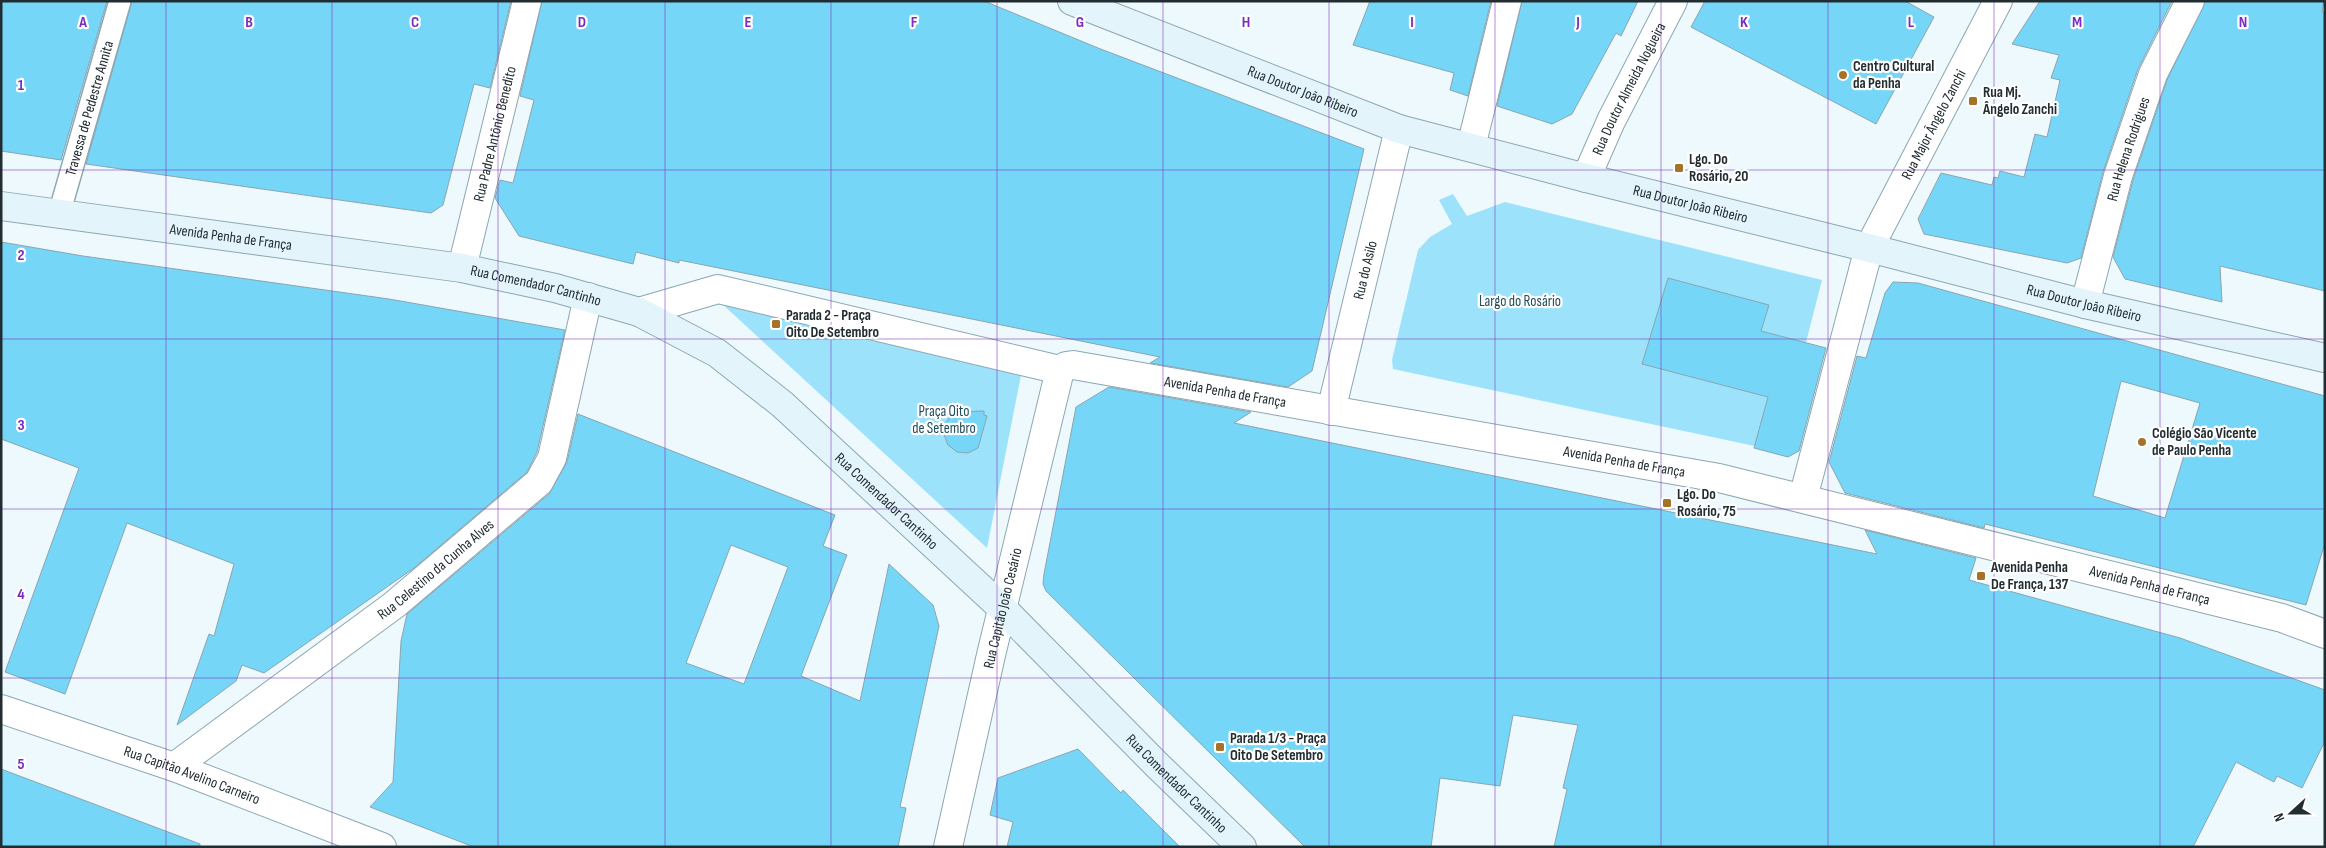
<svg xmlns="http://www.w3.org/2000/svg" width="2326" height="848" font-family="'Sofia Sans Condensed',sans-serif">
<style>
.green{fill:#9de2fb}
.building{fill:#75d6f8;stroke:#8aa5b0;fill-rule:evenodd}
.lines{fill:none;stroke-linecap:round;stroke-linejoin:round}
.service-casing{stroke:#8ca7b2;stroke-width:24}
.pedestrian-casing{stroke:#8ca7b2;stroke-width:30}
.minor-casing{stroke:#8ca7b2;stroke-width:30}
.secondary-casing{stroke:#8ca7b2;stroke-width:30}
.service{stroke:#fff;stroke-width:21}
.pedestrian{stroke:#fff;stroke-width:28}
.minor{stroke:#fff;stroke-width:28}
.secondary{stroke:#e3f4fb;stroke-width:28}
.grid{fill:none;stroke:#7b2cbf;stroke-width:1;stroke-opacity:0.55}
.poi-dot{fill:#a47228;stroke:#fff;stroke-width:2}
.labels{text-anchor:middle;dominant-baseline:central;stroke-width:4.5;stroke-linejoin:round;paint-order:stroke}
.poi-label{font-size:15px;font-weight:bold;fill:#222d31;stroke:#fff;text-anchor:start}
.street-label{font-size:15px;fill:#222d31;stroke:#fff}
.park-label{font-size:15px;fill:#214c5a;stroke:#fff}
.grid-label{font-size:16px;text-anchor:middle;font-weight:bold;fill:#7b2cbf;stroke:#fff;stroke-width:4.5;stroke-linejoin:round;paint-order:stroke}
</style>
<rect width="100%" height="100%" fill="#edf9fd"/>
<path class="green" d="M1453,194L1467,216L1505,202L1822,280L1778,451L1393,369L1392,360L1418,250L1430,237L1452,224L1439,200Z
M720,302L1022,370L987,548Z"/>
<path class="building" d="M1,1H107L61,160L1,151Z
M132,1H511L490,88L474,84L443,205L431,213L86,164Z
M542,1H984L1098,48L1364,149L1312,371L1288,387L1150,363L1160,357L679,260V263L636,252L633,264L519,236L495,198L500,180L513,183L534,100L520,96Z
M1370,1H1491L1468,96L1450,90L1454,73L1353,45Z
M1522,1H1638L1621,36L1616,33L1572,114L1552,124L1497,106Z
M1705,1H1905L1934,17L1876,124L1691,27Z
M2040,1H2172L2138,69L2103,172L2081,258L2067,263L1924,234L1918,219L1941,173L1992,185L1994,177L1998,178L2000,171L2024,177L2035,134L2047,137L2060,80L2051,78L2059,55L2012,44Z
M2205,1H2324L2322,12H2325V291L2220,266L2222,302L2125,279L2113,257L2133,180L2167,80Z
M1,242L83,256L389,299L565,330L537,452L527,472L414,568L264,673L242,665L236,681L177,725L209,634L214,636L234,564L127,523L65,694L5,672L79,468L1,439Z
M1668,278L1769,305L1761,331L1826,348L1799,451L1788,457L1754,448L1768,397L1642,364Z
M1893,282L1918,283L2325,396V543L2306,605L1985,524L1984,528L1845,493L1829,462L1857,356L1866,358L1885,293ZM2121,381L2200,403L2165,518L2093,496Z
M1109,387L1251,412L1234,423L1877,554L1865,530L1976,558L1969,580L2180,638L2325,690V741L2302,788L2277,776L2274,782L2236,762L2193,847H1554L1567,789L1563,788L1578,725L1513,715L1500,786L1440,778L1431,847H1305L1046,591L1043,584L1044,574L1076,407Z
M984,411V415L987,416L978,448L968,453L957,452L948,445L944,435L945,424L953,412Z
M578,414L835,515L823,546L847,555L801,676L860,701L889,564L933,605L939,626L900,807L906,808L898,847H474L370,807L393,782L401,641L407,614L549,494L567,462ZM731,545L788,567L744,684L686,663Z
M1078,749L1121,793L1123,790L1180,847H1007L1013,822L990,815L998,778Z
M1,769L200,844V847H1Z"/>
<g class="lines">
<g class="service-casing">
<g id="service">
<path id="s1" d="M59,214L120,1"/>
</g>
</g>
<g class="pedestrian-casing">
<g id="pedestrian">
<path d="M639,312L718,289L1060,370"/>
<path id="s2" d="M174,767L394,605L539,482L552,458L588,297"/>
</g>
</g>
<g class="minor-casing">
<g id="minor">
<path d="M1471,147L1507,1"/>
<path id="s3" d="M1586,178L1611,121L1673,1"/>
<path id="s4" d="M462,268L527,1"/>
<path id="s5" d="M2085,304L2118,176L2153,74L2190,1"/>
<path id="s6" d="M1331,411L1399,129"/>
<path id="s7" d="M1803,498L1869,248L1998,1"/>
<path id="s8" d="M1,709L174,767L382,847"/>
<path id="s9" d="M948,847L991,655L1060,370L1066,366L1073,365L1719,478L2282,618L2325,634"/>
</g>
</g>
<g class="secondary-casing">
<g id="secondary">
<path id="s10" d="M1072,1L1399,129L1586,178L1869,248L2085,304L2325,358"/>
<path id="s11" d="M1,206L462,268L555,288L639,312L717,353L782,404L1002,608L1158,766L1242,847"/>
</g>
</g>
<use href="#service" class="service"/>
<use href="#pedestrian" class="pedestrian"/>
<use href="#minor" class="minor"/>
<use href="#secondary" class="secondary"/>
</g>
<path class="grid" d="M166,1V847M332,1V847M498,1V847M665,1V847M831,1V847M997,1V847M1163,1V847M1329,1V847M1495,1V847M1661,1V847M1828,1V847M1994,1V847M2160,1V847M1,170H2325M1,339H2325M1,509H2325M1,678H2325"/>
<g class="poi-dot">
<circle cx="1843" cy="75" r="5"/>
<rect x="1968" y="96" width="10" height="10" rx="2.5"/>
<rect x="1674" y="163" width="10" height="10" rx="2.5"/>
<rect x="771" y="319" width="10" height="10" rx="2.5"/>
<circle cx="2142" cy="442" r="5"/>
<rect x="1662" y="498" width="10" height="10" rx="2.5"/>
<rect x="1976" y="571" width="10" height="10" rx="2.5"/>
<rect x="1215" y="742" width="10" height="10" rx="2.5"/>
</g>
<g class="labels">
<g class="poi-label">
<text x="1853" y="66">Centro Cultural<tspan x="1853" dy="17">da Penha</tspan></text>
<text x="1983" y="92">Rua Mj.<tspan x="1983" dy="17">Ângelo Zanchi</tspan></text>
<text x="1689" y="159">Lgo. Do<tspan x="1689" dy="17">Rosário, 20</tspan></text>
<text x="786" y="315">Parada 2 - Praça<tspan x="786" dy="17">Oito De Setembro</tspan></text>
<text x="2152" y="433">Colégio São Vicente<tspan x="2152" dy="17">de Paulo Penha</tspan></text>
<text x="1677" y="494">Lgo. Do<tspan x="1677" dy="17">Rosário, 75</tspan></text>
<text x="1991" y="567">Avenida Penha<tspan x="1991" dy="17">De França, 137</tspan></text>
<text x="1230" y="738">Parada 1/3 - Praça<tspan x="1230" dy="17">Oito De Setembro</tspan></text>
</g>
<g class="street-label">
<text stroke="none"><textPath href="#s3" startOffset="99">Rua Doutor Almeida Nogueira</textPath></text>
<text stroke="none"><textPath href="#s10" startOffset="248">Rua Doutor João Ribeiro</textPath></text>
<text stroke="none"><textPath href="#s1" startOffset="110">Travessa de Pedestre Annita</textPath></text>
<text stroke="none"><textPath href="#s7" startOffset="398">Rua Major Ângelo Zanchi</textPath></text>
<text stroke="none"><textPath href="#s4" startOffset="138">Rua Padre Antônio Benedito</textPath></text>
<text stroke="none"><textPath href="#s5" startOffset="161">Rua Helena Rodrigues</textPath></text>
<text stroke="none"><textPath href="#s10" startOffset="652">Rua Doutor João Ribeiro</textPath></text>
<text stroke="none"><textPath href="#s11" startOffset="232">Avenida Penha de França</textPath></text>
<text stroke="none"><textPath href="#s6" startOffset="145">Rua do Asilo</textPath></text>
<text stroke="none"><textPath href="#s11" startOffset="541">Rua Comendador Cantinho</textPath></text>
<text stroke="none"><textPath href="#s10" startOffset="1058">Rua Doutor João Ribeiro</textPath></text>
<text stroke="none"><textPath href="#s9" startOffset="659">Avenida Penha de França</textPath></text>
<text stroke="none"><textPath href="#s9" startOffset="1064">Avenida Penha de França</textPath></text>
<text stroke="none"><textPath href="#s11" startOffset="961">Rua Comendador Cantinho</textPath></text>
<text stroke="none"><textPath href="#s2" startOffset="328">Rua Celestino da Cunha Alves</textPath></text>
<text stroke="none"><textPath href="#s9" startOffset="1604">Avenida Penha de França</textPath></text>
<text stroke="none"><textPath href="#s9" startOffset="245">Rua Capitão João Cesário</textPath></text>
<text stroke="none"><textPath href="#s8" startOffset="202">Rua Capitão Avelino Carneiro</textPath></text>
<text stroke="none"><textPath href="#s11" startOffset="1366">Rua Comendador Cantinho</textPath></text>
</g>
<g class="park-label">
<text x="1520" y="301">Largo do Rosário</text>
<text x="944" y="411">Praça Oito<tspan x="944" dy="17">de Setembro</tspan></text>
</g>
</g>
<g class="grid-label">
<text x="83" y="27">A</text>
<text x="249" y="27">B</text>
<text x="415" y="27">C</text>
<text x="582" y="27">D</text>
<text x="748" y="27">E</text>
<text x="914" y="27">F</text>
<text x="1080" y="27">G</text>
<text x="1246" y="27">H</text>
<text x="1412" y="27">I</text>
<text x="1578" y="27">J</text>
<text x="1744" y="27">K</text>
<text x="1911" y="27">L</text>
<text x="2077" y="27">M</text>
<text x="2243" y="27">N</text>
<text x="21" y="90">1</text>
<text x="21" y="260">2</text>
<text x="21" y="430">3</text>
<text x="21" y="599">4</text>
<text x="21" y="769">5</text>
</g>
<rect width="2326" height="848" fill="none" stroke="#222d31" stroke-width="5"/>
<g transform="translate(2291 813) rotate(249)" stroke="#ffffff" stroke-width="4" paint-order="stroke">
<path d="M0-4L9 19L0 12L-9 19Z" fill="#222d31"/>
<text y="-8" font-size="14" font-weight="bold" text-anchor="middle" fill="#222d31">N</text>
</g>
</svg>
